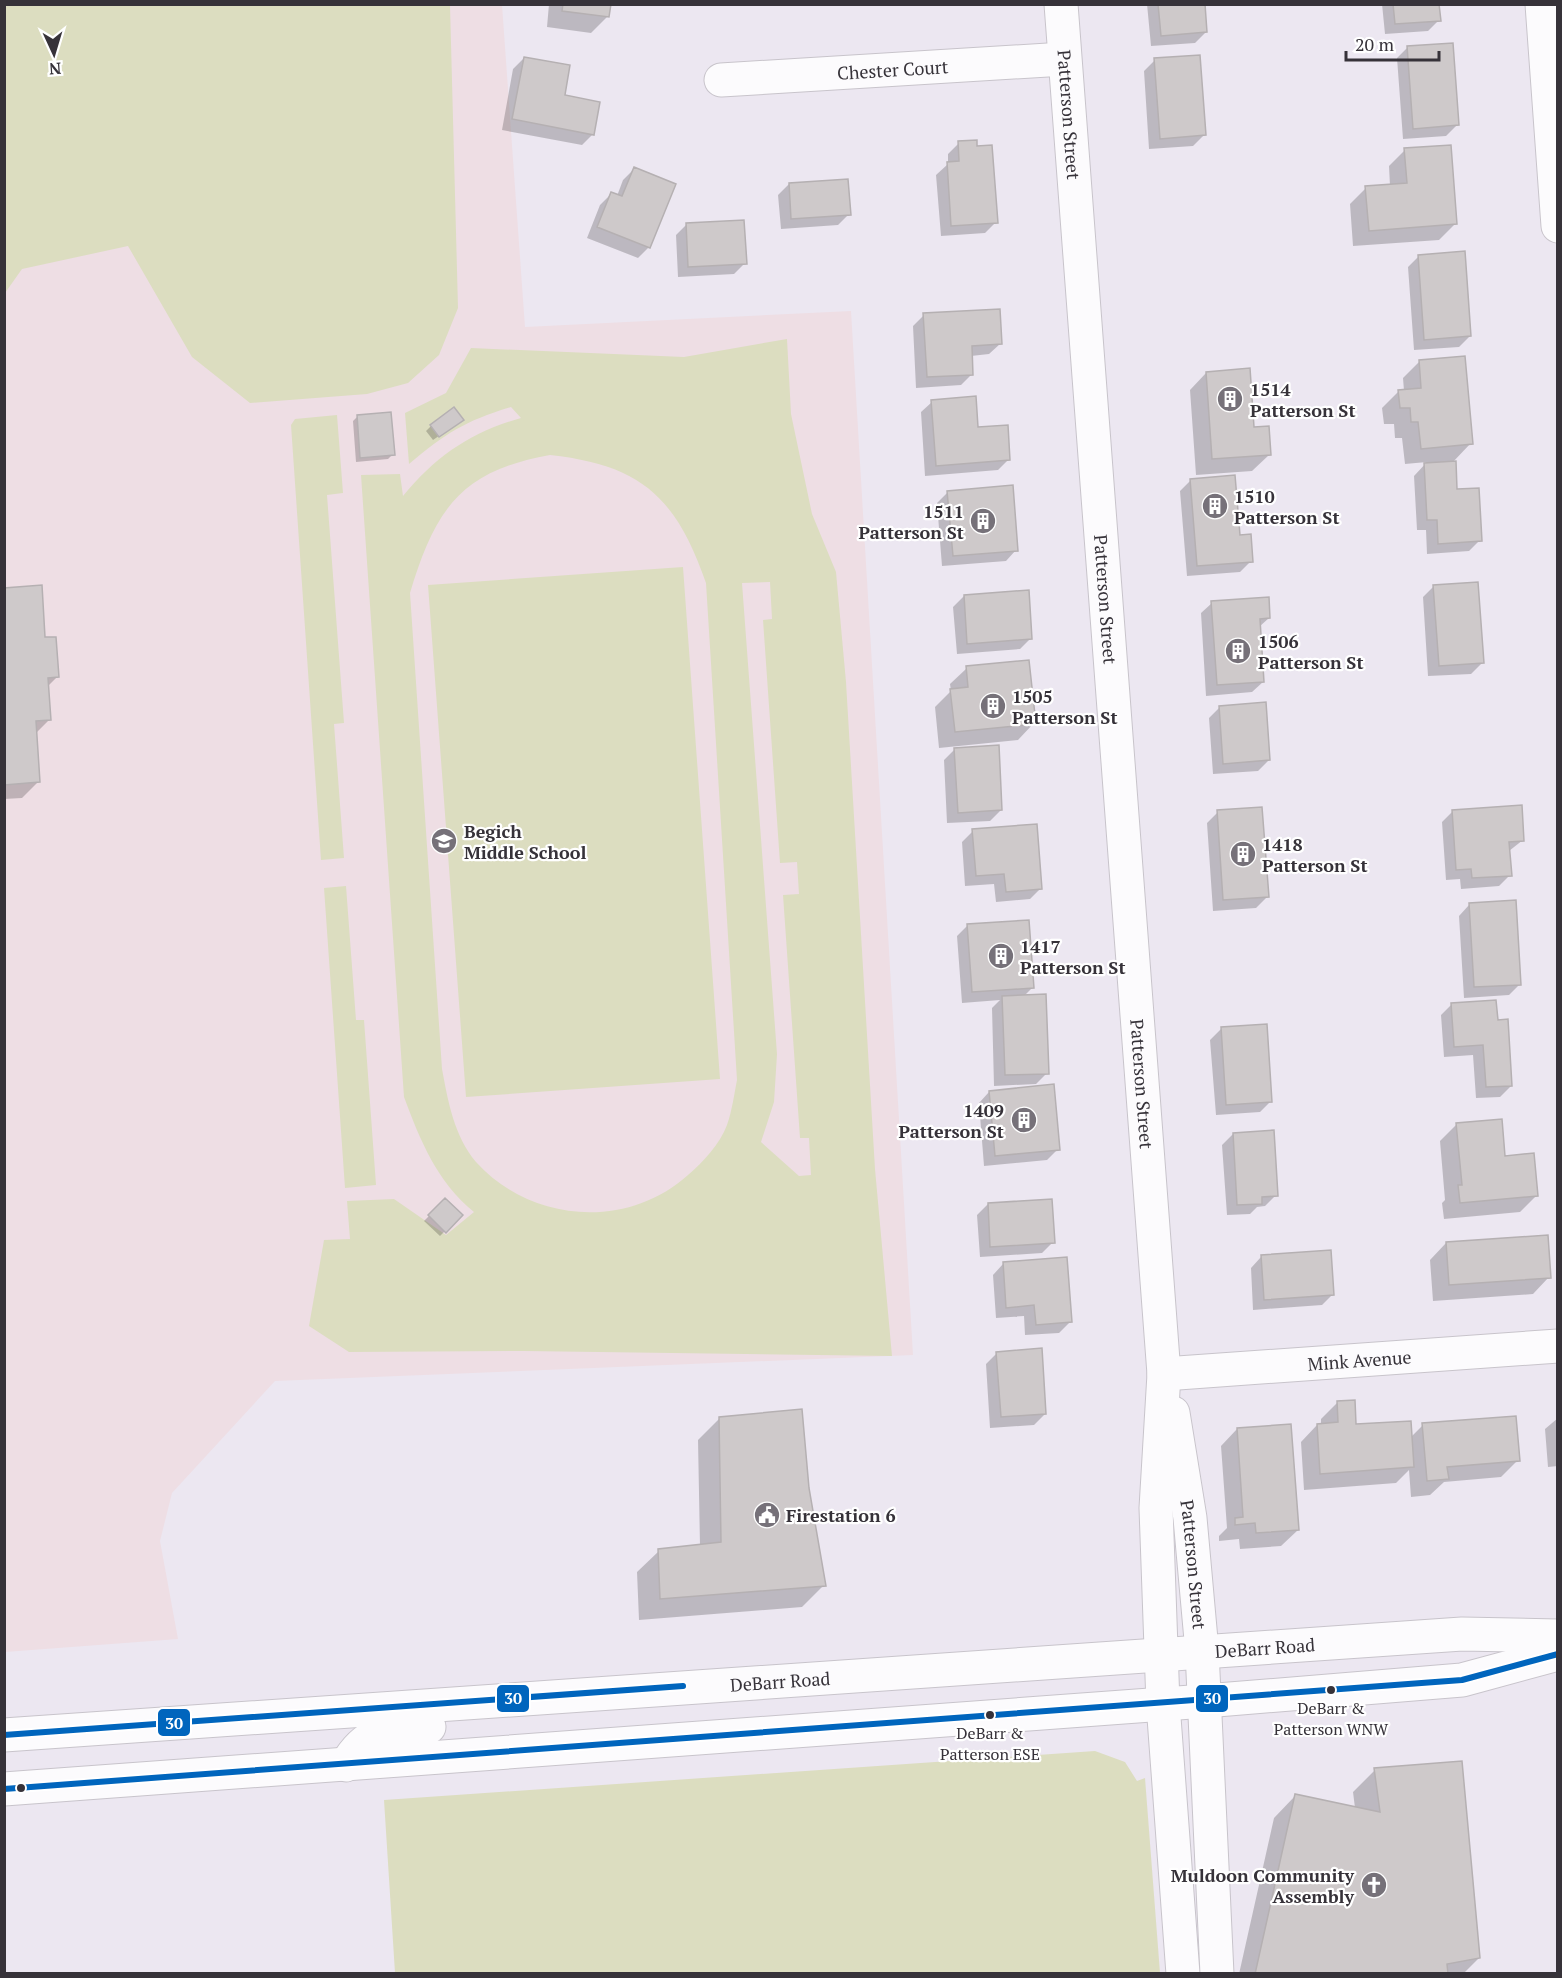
<svg xmlns="http://www.w3.org/2000/svg" width="1562" height="1978" font-family="'PT Serif',serif">
<style>
.education{fill:#eedee4}
.green{fill:#dcddc0;fill-rule:evenodd}
.shadow{fill:#0003}
.building{fill:#cec9ca;stroke:#b5b0b2;stroke-width:1.5}
.lines{fill:none;stroke-linecap:round;stroke-linejoin:round}
.street-casing{stroke:#c8c4cb;stroke-width:35}
.secondary-casing{stroke:#c8c4cb;stroke-width:35}
.street{stroke:#fcfbfd;stroke-width:33}
.secondary{stroke:#fcfbfd;stroke-width:33}
.bus-1-casing{stroke:#fff;stroke-width:10}
.bus-1{stroke:#0065bd;stroke-width:6}
.bus-dot{fill:#363239;stroke:#fff;stroke-width:2}
.labels{text-anchor:middle;dominant-baseline:central;stroke-width:4.5;stroke-linejoin:round;paint-order:stroke}
.bus-label{font-size:16px;fill:#363239;stroke:#fff}
.street-label{font-size:18px;fill:#363239;stroke:#fff}
.poi-label{font-size:18px;font-weight:bold;fill:#363239;stroke:#fff;text-anchor:start}
.line-badge{stroke:#fff;stroke-width:2}
.badge-label{font-size:16px;text-anchor:middle;font-weight:bold;fill:#fff}
</style>
<rect width="100%" height="100%" fill="#ece7f1"/>
<path class="education" d="M5,5H502L525,327L851,311L913,1355L275,1381L172,1493L160,1541L178,1639L5,1652Z"/>
<path class="green" d="M5,4L450,5L458,308L439,355L408,383L367,394L250,403L192,357L128,246L22,269L5,293Z
M787,339L791,414L812,514L836,572L846,682L875,1169L892,1356L524,1351L349,1352L309,1326L324,1240L350,1239L347,1201L394,1199L446,1235L474,1212C437,1182 420,1140 404,1097L361,475L400,474L403,496C436,456 471,432 521,418L511,407C465,421 446,433 409,464L405,413L446,393L471,348L684,357ZM550,455C641,465 676,497 706,583L737,1080C734,1095 732,1111 727,1125C720,1144 703,1162 688,1175C627,1230 531,1223 476,1162C454,1136 448,1101 442,1069L410,593C435,510 460,471 550,455ZM770,582L772,619L763,620L780,863L797,862L799,894L783,895L800,1138H809L811,1175L799,1176L761,1142L774,1102L777,1054L742,583Z
M337,415L343,493L327,495L344,723L334,724L344,858L321,860L291,425L295,419Z
M683,567L720,1079L466,1097L428,585Z
M346,886L356,1020H364L376,1185L345,1188L324,888Z
M1095,1751L1125,1762L1137,1781L1145,1778L1160,1973H395L384,1800Z"/>
<path class="shadow" d="M549,4H609L608,16L591,33L547,27Z
M1147,4H1203L1206,32L1195,43L1151,46Z
M1382,4H1438L1439,20L1428,31L1385,34Z
M1408,47L1457,125L1446,136L1403,139L1397,58Z
M524,58L563,97L593,134L582,145L502,130L513,69Z
M1155,60L1204,135L1193,146L1149,149L1144,71Z
M959,143L996,222L985,233L941,236L936,175L948,164V154Z
M1405,150L1456,223L1439,240L1353,246L1350,204L1366,188L1390,186L1389,166Z
M634,169L649,247L638,258L587,238L600,205L611,194L617,196L623,180Z
M789,184L849,214L838,225L781,229L778,195Z
M687,224L745,263L734,274L678,277L676,235Z
M1419,256L1470,336L1459,347L1414,350L1408,267Z
M924,315L1000,344L989,354L971,356L972,374L961,385L916,388L913,326Z
M1419,362L1471,443L1452,463L1456,491L1480,540L1469,551L1427,554L1426,530H1417L1414,476L1427,462L1405,464L1402,438H1395L1394,424H1384L1382,408L1399,391H1404L1403,378Z
M1206,373L1253,428L1269,455L1252,471L1196,475L1190,390Z
M932,402L977,429L1009,459L998,470L925,476L921,412Z
M358,416L393,454L388,459L356,462L353,421Z
M462,420L433,440L426,431L431,426Z
M1191,480L1239,536L1251,561L1240,572L1187,576L1180,491Z
M948,492L1016,550L1006,561L942,566L937,503Z
M1434,586L1482,663L1471,674L1428,676L1423,597Z
M4,589L44,639L57,677L47,687L50,719L36,733L39,781L22,798L4,799Z
M964,596L1031,638L1020,649L957,654L953,607Z
M1212,603L1269,618L1259,627L1263,682L1252,692L1206,696L1201,613Z
M967,668L1034,723L1018,740L939,748L935,707L951,691L950,684Z
M1220,707L1269,760L1258,771L1213,774L1209,718Z
M954,750L1001,810L990,821L947,823L944,760Z
M1453,811L1523,840L1509,851L1510,875L1499,886L1461,889L1460,879L1446,880L1442,822Z
M1218,812L1267,897L1256,908L1213,911L1207,823Z
M973,831L1041,888L1030,899L996,902L994,884L965,886L962,842Z
M1469,905L1520,984L1509,995L1464,998L1459,916Z
M968,925L1033,987L1023,997L1047,1073L1036,1084L994,1086L992,1008L1000,1000L962,1003L957,936Z
M1452,1004L1496,1022L1511,1086L1500,1097L1476,1098L1473,1055L1444,1057L1441,1015Z
M1221,1029L1271,1101L1260,1112L1216,1115L1210,1040Z
M989,1092L1058,1149L1047,1160L984,1166L979,1103Z
M1457,1124L1504,1157L1536,1196L1520,1212L1444,1219L1442,1203L1445,1200L1440,1141Z
M1233,1134L1276,1195L1265,1206L1257,1207L1250,1214L1227,1215L1222,1145Z
M445,1200L461,1215L440,1236L424,1221Z
M988,1204L1053,1242L1042,1253L980,1257L977,1215Z
M1446,1243L1549,1277L1533,1294L1433,1301L1430,1260Z
M1261,1257L1333,1294L1322,1305L1253,1310L1251,1268Z
M1003,1264L1070,1322L1059,1333L1025,1335L1024,1316L996,1318L993,1275Z
M997,1353L1045,1414L1034,1425L990,1428L986,1364Z
M1337,1403L1355,1426L1411,1437L1423,1425L1518,1460L1501,1477L1444,1482L1430,1495L1411,1497L1409,1470L1396,1483L1304,1490L1301,1442L1317,1425H1321V1419Z
M720,1418L808,1488L824,1585L802,1607L639,1620L637,1572L659,1551L700,1546L698,1440Z
M1558,1418V1466L1548,1467L1545,1429Z
M1237,1429L1298,1530L1281,1546L1240,1549L1239,1539L1219,1541V1536L1227,1528L1221,1446Z
M1375,1770L1479,1958L1463,1974H1239L1274,1818L1295,1796L1355,1808L1353,1792Z"/>
<path class="building" d="M563,4H611L609,17L562,11Z
M1158,4H1205L1207,32L1161,36Z
M1393,4H1439L1441,21L1395,24Z
M1453,43L1459,125L1413,129L1407,46Z
M1200,55L1206,135L1160,139L1154,58Z
M524,57L570,65L565,95L600,102L594,135L512,119Z
M977,140V146L992,145L998,223L951,226L947,162L959,161L958,141Z
M1451,145L1457,224L1369,231L1365,186L1407,183L1404,148Z
M634,167L676,184L650,248L597,227L611,192L622,196Z
M848,179L851,215L791,219L789,183Z
M744,220L747,264L688,267L686,223Z
M1465,251L1471,336L1424,340L1418,255Z
M1000,309L1002,344L972,346L973,375L927,377L923,313Z
M1465,356L1473,444L1421,449L1418,422H1411L1410,408H1400L1398,390L1421,388L1419,360Z
M1250,368L1254,427L1269,426L1271,455L1212,459L1206,372Z
M976,396L978,427L1008,425L1010,460L936,466L931,400Z
M454,407L464,420L439,437L430,425Z
M391,412L395,455L360,458L357,415Z
M1456,461L1457,489L1479,488L1482,541L1438,544L1437,520H1427L1424,463Z
M1235,475L1240,535L1251,534L1253,562L1197,566L1190,479Z
M1013,485L1018,551L953,556L947,491Z
M1478,582L1484,663L1439,666L1433,585Z
M42,585L45,637H56L59,677L48,678L51,720L36,721L40,782L4,785V588Z
M1029,590L1032,639L967,644L964,595Z
M1269,597L1270,618L1260,619L1264,682L1217,685L1211,601Z
M1029,660L1036,724L955,732L950,689L968,687L966,666Z
M1266,702L1270,760L1223,764L1219,706Z
M999,745L1002,810L958,813L954,748Z
M1522,805L1524,841L1509,842L1512,876L1472,878L1471,869L1456,870L1452,810Z
M1262,807L1269,897L1223,900L1217,810Z
M1037,824L1042,889L1006,892L1004,874L976,876L972,829Z
M1516,900L1521,985L1474,987L1469,903Z
M1029,920L1034,988L972,992L967,924Z
M1046,994L1049,1074L1005,1075L1002,996Z
M1496,1000L1498,1020L1508,1019L1512,1086L1486,1087L1483,1045L1454,1047L1451,1003Z
M1267,1024L1272,1102L1226,1105L1221,1027Z
M1054,1084L1060,1150L995,1156L989,1091Z
M1502,1119L1505,1156L1534,1153L1538,1196L1460,1203L1458,1185H1462L1456,1123Z
M1274,1130L1278,1196L1262,1197V1204L1237,1205L1233,1133Z
M445,1198L463,1215L446,1233L428,1215Z
M1052,1199L1055,1243L990,1247L988,1203Z
M1548,1235L1551,1278L1449,1285L1446,1242Z
M1331,1250L1334,1295L1264,1300L1261,1255Z
M1067,1257L1072,1322L1036,1325L1034,1305L1006,1308L1003,1262Z
M1042,1348L1046,1414L1001,1417L996,1352Z
M1355,1400L1356,1424L1411,1421L1414,1467L1320,1474L1317,1424L1338,1422L1337,1401Z
M802,1409L809,1488L826,1586L660,1599L658,1549L721,1542L719,1417Z
M1516,1416L1520,1461L1447,1467L1449,1479L1427,1481L1422,1423Z
M1291,1424L1299,1530L1256,1533L1255,1523L1235,1525V1518L1243,1517L1237,1428Z
M1462,1761L1480,1958L1447,1964L1448,1974H1255L1295,1794L1380,1812L1374,1768Z"/>
<g class="lines">
<g class="street-casing">
<g id="street">
<path id="s1" d="M1061,4L1164,1374L1156,1508L1163,1704L1183,1974"/>
<path d="M1542,4L1558,226"/>
<path id="s2" d="M721,80L1064,59"/>
<path id="s3" d="M1164,1374L1558,1346"/>
<path id="s4" d="M1173,1413L1190,1518L1202,1651L1217,1974"/>
</g>
</g>
<g class="secondary-casing">
<g id="secondary">
<path id="s5" d="M4,1735L1462,1634L1558,1636"/>
<path d="M346,1765C367,1728 389,1730 429,1727"/>
<path d="M4,1789L1205,1701L1462,1680L1558,1654"/>
</g>
</g>
<use href="#street" class="street"/>
<use href="#secondary" class="secondary"/>
<g class="bus-1-casing">
<path id="bus-1" d="M4,1735L683,1686
M4,1789L1462,1680L1558,1654"/>
</g>
<use href="#bus-1" class="bus-1"/>
</g>
<defs>
<g id="building-disc" transform="scale(1.35)"><circle r="9.5" fill="#767179" stroke="#fff"/><path d="M-4-6H4V6H1V3H-1V6H-4ZM-2.5-4.3h1.7v1.8h-1.7ZM.8-4.3h1.7v1.8H.8ZM-2.5-1h1.7V.8h-1.7ZM.8-1h1.7V.8H.8Z" fill="#fff"/></g>
<g id="school-disc" transform="scale(1.35)"><circle r="9.5" fill="#767179" stroke="#fff"/><path d="M0-5L7-2L0 1L-7-2ZM-4 1L0 2.5L4 1V4Q0 6-4 4Z" fill="#fff"/></g>
<g id="civic-disc" transform="scale(1.35)"><circle r="9.5" fill="#767179" stroke="#fff"/><path d="M-.6-6.5H3V-4.5H.6V-3L4-1V1h2V6H-6V1h2V-1L-.6-3ZM-1.2 2.5V6h2.4V2.5Z" fill="#fff"/></g>
<g id="church-disc" transform="scale(1.35)"><circle r="9.5" fill="#767179" stroke="#fff"/><path d="M-1.2-6h2.4v3.5h3.3v2.4h-3.3V6h-2.4V-.1h-3.3v-2.4h3.3Z" fill="#fff"/></g>
</defs>
<g fill-rule="evenodd">
<use href="#building-disc" x="1230" y="399"/>
<use href="#building-disc" x="1215" y="506"/>
<use href="#building-disc" x="983" y="521"/>
<use href="#building-disc" x="1238" y="651"/>
<use href="#building-disc" x="993" y="706"/>
<use href="#school-disc" x="444" y="841"/>
<use href="#building-disc" x="1243" y="854"/>
<use href="#building-disc" x="1001" y="956"/>
<use href="#building-disc" x="1024" y="1120"/>
<use href="#civic-disc" x="767" y="1515"/>
<use href="#church-disc" x="1374" y="1885"/>
</g>
<g class="bus-dot">
<circle cx="1331" cy="1690" r="5"/>
<circle cx="990" cy="1715" r="5"/>
<circle cx="21" cy="1788" r="5"/>
</g>
<g class="labels">
<g class="bus-label">
<text x="1331" y="1708">DeBarr &amp;<tspan x="1331" dy="21">Patterson WNW</tspan></text>
<text x="990" y="1733">DeBarr &amp;<tspan x="990" dy="21">Patterson ESE</tspan></text>
</g>
<g class="street-label">
<text stroke="none"><textPath href="#s2" startOffset="172">Chester Court</textPath></text>
<text stroke="none"><textPath href="#s1" startOffset="111">Patterson Street</textPath></text>
<text stroke="none"><textPath href="#s1" startOffset="597">Patterson Street</textPath></text>
<text stroke="none"><textPath href="#s1" startOffset="1083">Patterson Street</textPath></text>
<text stroke="none"><textPath href="#s3" startOffset="196">Mink Avenue</textPath></text>
<text stroke="none"><textPath href="#s4" startOffset="153">Patterson Street</textPath></text>
<text stroke="none"><textPath href="#s5" startOffset="1264">DeBarr Road</textPath></text>
<text stroke="none"><textPath href="#s5" startOffset="778">DeBarr Road</textPath></text>
</g>
<g class="poi-label">
<text x="1250" y="389">1514<tspan x="1250" dy="21">Patterson St</tspan></text>
<text x="1234" y="496">1510<tspan x="1234" dy="21">Patterson St</tspan></text>
<text x="964" y="511" text-anchor="end">1511<tspan x="964" dy="21">Patterson St</tspan></text>
<text x="1258" y="641">1506<tspan x="1258" dy="21">Patterson St</tspan></text>
<text x="1012" y="696">1505<tspan x="1012" dy="21">Patterson St</tspan></text>
<text x="464" y="831">Begich<tspan x="464" dy="21">Middle School</tspan></text>
<text x="1262" y="844">1418<tspan x="1262" dy="21">Patterson St</tspan></text>
<text x="1020" y="946">1417<tspan x="1020" dy="21">Patterson St</tspan></text>
<text x="1004" y="1110" text-anchor="end">1409<tspan x="1004" dy="21">Patterson St</tspan></text>
<text x="786" y="1515">Firestation 6</text>
<text x="1354" y="1875" text-anchor="end">Muldoon Community<tspan x="1354" dy="21">Assembly</tspan></text>
</g>
</g>
<g class="line-badge">
<rect x="496" y="1684" width="34" height="29" rx="6" fill="#0065bd"/>
<rect x="1195" y="1684" width="34" height="29" rx="6" fill="#0065bd"/>
<rect x="157" y="1708" width="34" height="29" rx="6" fill="#0065bd"/>
</g>
<g class="badge-label">
<text x="513" y="1704">30</text>
<text x="1212" y="1704">30</text>
<text x="174" y="1729">30</text>
</g>
<rect width="1562" height="1978" fill="none" stroke="#363239" stroke-width="12"/>
<g transform="translate(54 54) rotate(176)" stroke="#ffffff" stroke-width="4.5" paint-order="stroke">
<path d="M0-4.5L10 22L0 15L-10 22Z" fill="#363239"/>
<text y="-9" font-size="16" font-weight="bold" text-anchor="middle" fill="#363239">N</text>
</g>
<path d="M1346 51v9h93v-9" fill="none" stroke="#363239" stroke-width="3"/>
<text x="1355" y="51" font-size="18" fill="#363239" stroke="#ffffff" stroke-width="4.5" paint-order="stroke">20 m</text>
</svg>
